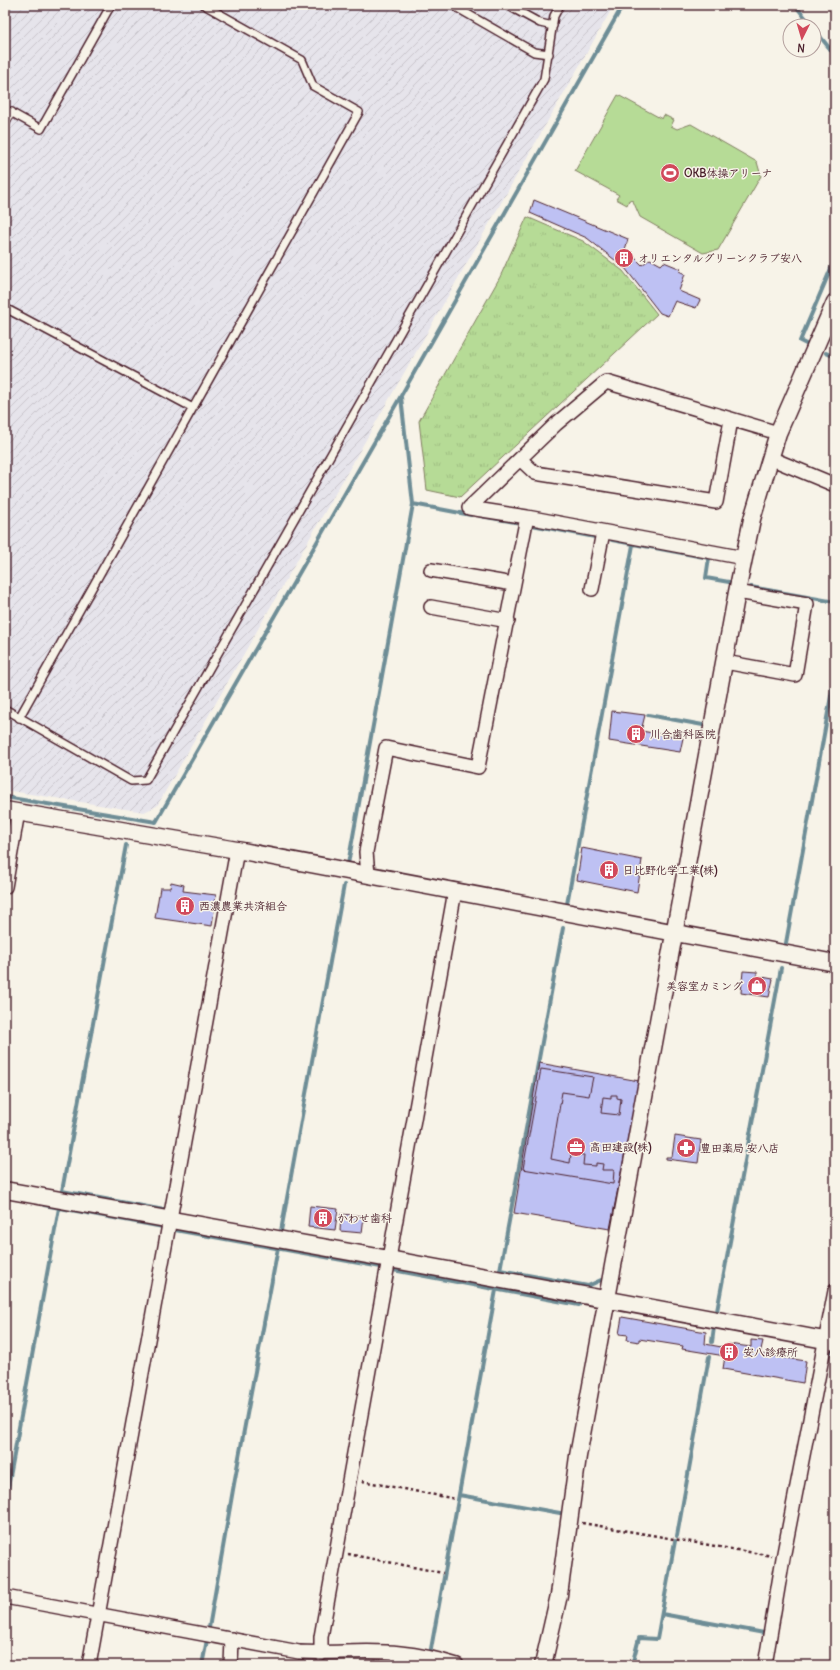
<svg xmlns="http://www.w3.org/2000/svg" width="840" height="1670" font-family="Delius,'Klee One',sans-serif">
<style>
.industrial{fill:url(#industrial-furrows)}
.grass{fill:url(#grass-tufts);stroke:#807d60}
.green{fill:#b6db96;stroke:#807d60}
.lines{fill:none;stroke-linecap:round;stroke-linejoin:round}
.stream{stroke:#6e8d96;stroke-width:4}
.building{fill:#bec1f3;stroke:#4a1f2b}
.service-casing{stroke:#4a1f2b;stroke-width:10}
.minor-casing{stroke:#4a1f2b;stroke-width:16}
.tertiary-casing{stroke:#4a1f2b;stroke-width:19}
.path{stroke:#4a1f2b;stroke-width:2.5;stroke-dasharray:3 3;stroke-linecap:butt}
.service{stroke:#f7f3e8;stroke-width:7}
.minor{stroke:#f7f3e8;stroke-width:13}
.tertiary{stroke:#f7f3e8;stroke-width:16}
.labels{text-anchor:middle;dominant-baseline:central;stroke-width:3;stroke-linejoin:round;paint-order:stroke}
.poi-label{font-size:11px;font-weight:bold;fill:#4a1f2b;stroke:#f7f3e8;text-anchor:start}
</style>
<defs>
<pattern id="industrial-furrows" width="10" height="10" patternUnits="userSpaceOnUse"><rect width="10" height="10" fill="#e6e4eb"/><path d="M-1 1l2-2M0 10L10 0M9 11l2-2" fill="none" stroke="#c7c3ca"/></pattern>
<pattern id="grass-tufts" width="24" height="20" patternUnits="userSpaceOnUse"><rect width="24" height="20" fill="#b6db96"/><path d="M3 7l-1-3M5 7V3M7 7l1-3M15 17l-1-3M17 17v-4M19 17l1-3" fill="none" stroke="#9ebc81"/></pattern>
</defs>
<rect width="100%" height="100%" fill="#f7f3e8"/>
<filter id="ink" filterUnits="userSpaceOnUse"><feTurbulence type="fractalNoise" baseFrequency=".025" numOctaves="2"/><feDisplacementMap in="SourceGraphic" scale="8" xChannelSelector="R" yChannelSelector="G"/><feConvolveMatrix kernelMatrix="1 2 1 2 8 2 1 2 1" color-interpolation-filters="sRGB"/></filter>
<g filter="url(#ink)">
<path class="industrial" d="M5,5H614L157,806L144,812L5,790Z"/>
<path class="grass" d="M527,217L583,241L623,271L657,314L460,497L427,490L419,421L500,277Z"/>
<path class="green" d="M618,95L662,119L664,115L674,120L671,126L677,129L691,124L757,162L761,176L718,250L703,253L640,217L633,201L629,200L627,205L616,199L619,195L575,171Z"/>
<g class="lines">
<path class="stream" d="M795,5L812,26
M814,29L835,55
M810,346L800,341L835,259
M826,353L835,357
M413,504L471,515
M480,516L521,523
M532,525L595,537
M612,540L709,558L706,578L729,582
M751,587L835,602
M648,715L703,725
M5,797L156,822L398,401L623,5
M126,845L62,1191L164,1210
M348,864L413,504L401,397
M567,904L633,545
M563,928L500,1270L588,1286L601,1280
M786,943L835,674
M5,1181H6
M44,1205L163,1227
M175,1230L381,1267
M281,1231L344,885
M393,1270L579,1305
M717,1311L781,968
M712,1342L714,1327
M829,1351L835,1352
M459,1495L560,1513
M5,1504L59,1208
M677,1536L709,1357
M662,1614L764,1633
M209,1628L234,1484L278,1248
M431,1649L496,1290
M202,1665L207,1640
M632,1665L639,1638L657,1639L675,1541"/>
</g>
<path class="building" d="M534,200L628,239L625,250L634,257L642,265L650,259L661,265L664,262L681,269L679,271L685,274L679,291L700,300L696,308L675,301L668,316L660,313L625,268L587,238L530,213Z
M612,711L645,715L641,731L683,738L680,752L609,741Z
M582,848L642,860L637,892L577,880Z
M171,882L184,885L183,891L216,895L212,926L155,918L160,888H170Z
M743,971L757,972V976L773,979L769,997L741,993Z
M539,1063L639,1081L610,1229L514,1213Z
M541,1069L593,1077L589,1096L562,1092L551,1159L570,1163L571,1154L584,1155L583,1165L596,1166V1163L603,1164L602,1170H614L613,1184L523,1169Z
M611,1095H617V1098L621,1099L619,1115L601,1113L603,1097L611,1098Z
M675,1136L701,1140L698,1163L666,1159V1157H672Z
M310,1206L338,1209L335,1230L308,1227Z
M341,1214L364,1216L362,1233L340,1231Z
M622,1317L706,1332L705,1344L727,1348L728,1344L751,1347V1340L763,1341L760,1354L806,1361L803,1383L723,1369L725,1356L682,1349L683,1346L639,1339V1342L627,1340L628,1335L619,1334Z"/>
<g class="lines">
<g class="service-casing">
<path id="service" d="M452,5L534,52L549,54
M507,5L540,23L553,26
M5,109L41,129L111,5
M5,124L12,112
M5,308L193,408
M5,709L131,781L146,780L544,79L554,16L560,5
M19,718L359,112L313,86L302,60L204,5"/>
</g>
<g class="minor-casing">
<path id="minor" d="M770,458L835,485
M520,459L535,473L716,502L731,420
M527,517L744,558
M431,570L513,584
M592,589L603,532
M431,607L508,621
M725,662L795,675L807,604L737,592
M368,875L366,852L386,748L478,767L527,517L469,508L556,424L606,382L778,433
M5,887L18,812
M5,1597L299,1652C333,1654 367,1649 400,1653C420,1655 438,1659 457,1665
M321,1654V1637L455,891
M89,1665L237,850
M231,1665L232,1639
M398,1665L399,1653
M765,1665L783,1558L835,1291"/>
</g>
<g class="tertiary-casing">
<path id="tertiary" d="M5,810L237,850L835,963
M5,1190L389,1259L835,1342
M543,1665L559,1595L578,1456L737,592L752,519L778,433L835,302"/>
</g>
<path class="path" d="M362,1481L456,1499
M582,1523L772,1556
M348,1554L443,1573"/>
<use href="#service" class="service"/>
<use href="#minor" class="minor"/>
<use href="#tertiary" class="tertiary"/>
</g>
</g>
<defs>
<g id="stadium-disc" transform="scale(1)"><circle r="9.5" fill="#d1495b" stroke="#f7f3e8"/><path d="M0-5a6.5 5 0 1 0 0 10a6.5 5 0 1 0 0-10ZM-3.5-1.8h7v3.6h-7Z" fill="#fff"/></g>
<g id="building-disc" transform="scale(1)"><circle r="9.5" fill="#d1495b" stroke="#f7f3e8"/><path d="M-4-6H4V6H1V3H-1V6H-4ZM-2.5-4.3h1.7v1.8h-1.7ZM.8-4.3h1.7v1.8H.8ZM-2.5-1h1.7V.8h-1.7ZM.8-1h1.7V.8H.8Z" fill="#fff"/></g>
<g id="shop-disc" transform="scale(1)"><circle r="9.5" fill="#d1495b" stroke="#f7f3e8"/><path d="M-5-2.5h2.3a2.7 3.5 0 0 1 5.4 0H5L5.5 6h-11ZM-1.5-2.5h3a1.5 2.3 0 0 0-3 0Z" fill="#fff"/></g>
<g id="office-disc" transform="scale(1)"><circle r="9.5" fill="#d1495b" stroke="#f7f3e8"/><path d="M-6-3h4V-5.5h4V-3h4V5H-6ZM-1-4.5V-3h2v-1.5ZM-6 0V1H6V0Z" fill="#fff"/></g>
<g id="pharmacy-disc" transform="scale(1)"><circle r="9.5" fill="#d1495b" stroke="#f7f3e8"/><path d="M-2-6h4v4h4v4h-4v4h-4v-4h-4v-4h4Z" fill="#fff"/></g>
</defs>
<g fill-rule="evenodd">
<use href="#stadium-disc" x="670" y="173"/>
<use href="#building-disc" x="624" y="258"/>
<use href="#building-disc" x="636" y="734"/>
<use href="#building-disc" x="609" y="870"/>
<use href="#building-disc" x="185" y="906"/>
<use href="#shop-disc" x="757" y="986"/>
<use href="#office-disc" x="576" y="1147"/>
<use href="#pharmacy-disc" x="686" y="1148"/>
<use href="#building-disc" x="323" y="1218"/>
<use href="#building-disc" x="729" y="1352"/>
</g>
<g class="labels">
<g class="poi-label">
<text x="684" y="173">OKB体操アリーナ</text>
<text x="638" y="258">オリエンタルグリーンクラブ安八</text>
<text x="650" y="734">川合歯科医院</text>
<text x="623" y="870">日比野化学工業(株)</text>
<text x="199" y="906">西濃農業共済組合</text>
<text x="743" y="986" text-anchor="end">美容室カミング</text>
<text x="590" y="1147">高田建設(株)</text>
<text x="700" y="1148">豊田薬局 安八店</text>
<text x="337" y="1218">かわせ歯科</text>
<text x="743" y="1352">安八診療所</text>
</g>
</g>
<rect width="840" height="1670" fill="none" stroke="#f7f3e8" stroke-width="20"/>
<rect x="10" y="10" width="820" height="1650" fill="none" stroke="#4a1f2b" stroke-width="1.5" filter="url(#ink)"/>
<g transform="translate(802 38) rotate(185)"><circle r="19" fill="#f7f3e8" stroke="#b29e9c"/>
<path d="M0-3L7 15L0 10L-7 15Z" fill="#d1495b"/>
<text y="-6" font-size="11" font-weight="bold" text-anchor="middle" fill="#4a1f2b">N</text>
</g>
</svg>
